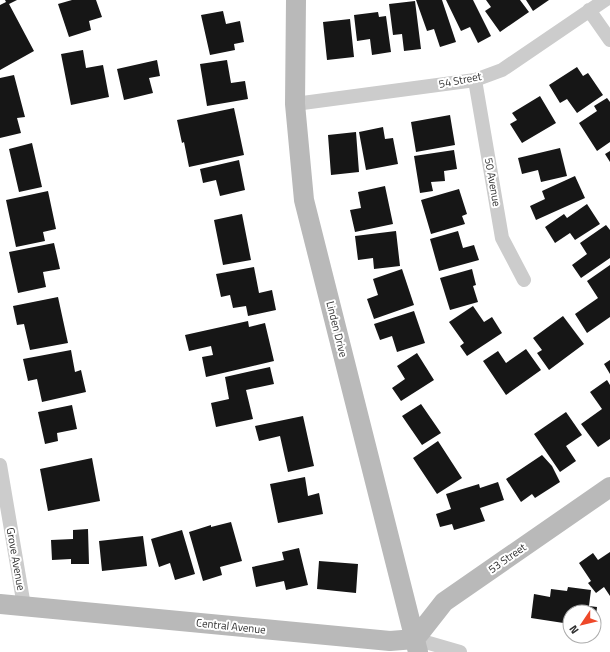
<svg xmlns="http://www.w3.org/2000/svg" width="610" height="652" font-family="'Titillium Web',sans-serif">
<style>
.building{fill:#161616}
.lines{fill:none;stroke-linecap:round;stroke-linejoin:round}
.street{stroke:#ccc;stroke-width:14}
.secondary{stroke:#b9b9b9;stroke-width:20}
.labels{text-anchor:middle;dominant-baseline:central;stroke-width:4;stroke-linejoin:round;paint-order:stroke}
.street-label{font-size:11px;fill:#2f2f2f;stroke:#fff}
</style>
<rect width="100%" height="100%" fill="#fff"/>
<path class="building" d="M5,0H17L9,4L34,51L0,70V5L6,2Z
M72,0H96L102,17L89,21L91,30L69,37L58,4Z
M416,0H442L456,42L440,47L434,29L427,31Z
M446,0H473L491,36L478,43L470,27L461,31Z
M486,0H520L529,12L500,32L485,11L491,7Z
M526,0H549L533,11Z
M415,1L421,49L404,51L402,34L393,35L389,4Z
M223,11L226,24L240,21L244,42L234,44L235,50L210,55L201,15Z
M378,12L379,17L386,16L391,52L372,55L370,39L357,41L354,15Z
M350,19L354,57L327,60L323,22Z
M83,50L86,68L103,65L109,97L71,105L61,54Z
M157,60L160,76L149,78L153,93L124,100L117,69Z
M227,60L231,83L245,81L248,99L207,106L200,64Z
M577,67L583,76L588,73L603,95L577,113L567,99L560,103L549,85Z
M14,75L25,117L17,118L21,133L0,138V78Z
M540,96L556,123L522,143L510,124L517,120L512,113Z
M607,98L610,102V142L597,151L579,123L597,111L594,106Z
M234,108L244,155L189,167L184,142L182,143L177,120Z
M450,115L455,145L416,152L411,122Z
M383,127L385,139L393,138L398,164L366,170L359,132Z
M356,132L359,172L331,175L328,135Z
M32,143L42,187L19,192L9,149Z
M560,148L567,176L541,182L538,170L522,174L518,158Z
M454,150L457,169L444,171L445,181L431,182L433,191L420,193L414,156Z
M610,151V162L605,154Z
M239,160L245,190L220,196L216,180L203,183L200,169Z
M575,176L585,198L536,220L530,206L545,199L542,191Z
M385,186L393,224L355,232L350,210L361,208L358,192Z
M459,189L467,214L462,216L465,224L431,234L421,200Z
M48,191L56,229L43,232L45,241L16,247L6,200Z
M587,204L600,224L575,240L570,233L555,243L545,227L564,214L567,218Z
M242,214L251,260L223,265L214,220Z
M606,225L610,230V258L581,278L572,265L587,254L580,243Z
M396,231L400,266L374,269L373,258L358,260L355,236Z
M458,231L463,248L474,245L479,260L439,271L430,239Z
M54,243L60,269L43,272L46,287L18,293L9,252Z
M610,265V317L587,333L575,314L598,298L587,281Z
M254,267L259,293L272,290L276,310L248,316L246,306L233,308L230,295L221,297L216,274Z
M402,269L414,305L374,319L367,299L378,295L373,279Z
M472,269L476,285L473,286L478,302L450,310L440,278Z
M58,297L68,343L30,350L24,324L17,325L13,306Z
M473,306L484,322L492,317L502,333L467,356L460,346L464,343L449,322Z
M414,311L425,343L397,352L392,336L380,340L374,324Z
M563,316L584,344L549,370L537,353L542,350L533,338Z
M248,321L249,327L265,323L274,361L206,377L202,357L213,355L211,346L189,351L185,335Z
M526,349L541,370L506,395L483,361L498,351L506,363Z
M71,350L75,372L81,370L86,392L42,402L37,379L28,381L23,359Z
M417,353L434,380L401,401L392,388L405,379L397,366Z
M610,360V374L604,364Z
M270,367L274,384L246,390L253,419L216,427L211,403L229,399L225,377Z
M607,380L610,385V439L598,447L581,424L602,409L590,392Z
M421,404L441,433L422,445L402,416Z
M72,405L77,429L57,433L58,441L45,444L38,412Z
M566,412L582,435L566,446L576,461L560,472L534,434Z
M303,416L314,466L288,472L280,436L259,441L255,426Z
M438,441L462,478L437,494L413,458Z
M542,455L552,466L560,482L535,498L532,494L521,502L506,479Z
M92,458L100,501L48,511L40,469Z
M305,477L308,496L319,493L323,514L278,523L270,484Z
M498,482L504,500L480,508L485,521L454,530L452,524L440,527L436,514L451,509L446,494L479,484L480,488Z
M231,522L242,561L220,567L222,575L203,581L189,532L211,525V527Z
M88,529L89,564H71V559L52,560L51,540L73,539V530Z
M182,530L195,574L175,580L170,563L159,567L151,539Z
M143,536L147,566L102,571L99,541Z
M299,548L308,585L286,590L284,581L256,587L252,567L284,560L282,552Z
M610,552V596L604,587L596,593L588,583L591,581L579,563L593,553L598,560Z
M319,561L358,564L356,593L317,589Z
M568,587L591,590L589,606L597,607L595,625L594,612H570V624L531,618L534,594L550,597L551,589L567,591Z"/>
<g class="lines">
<path class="street" d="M589,10L610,40
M475,80L502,238L524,280
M295,104L475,80L502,70L605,0
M0,465L24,606
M415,639L460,652"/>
<path class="secondary" d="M296,0L295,104L304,200L418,652
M0,604L390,641L415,639
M415,639L444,602L610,487"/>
</g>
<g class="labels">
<g class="street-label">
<text transform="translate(460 80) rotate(-11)">54 Street</text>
<text transform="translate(493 182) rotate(80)">50 Avenue</text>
<text transform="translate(337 329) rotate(76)">Linden Drive</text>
<text transform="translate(507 558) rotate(-35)">53 Street</text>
<text transform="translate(16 559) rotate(80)">Grove Avenue</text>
<text transform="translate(231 626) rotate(6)">Central Avenue</text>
</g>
</g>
<g transform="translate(582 624) rotate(235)"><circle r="19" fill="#ffffff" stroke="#acacac"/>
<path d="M0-3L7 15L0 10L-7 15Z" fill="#ee4829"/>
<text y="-6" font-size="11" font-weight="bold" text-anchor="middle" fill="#2f2f2f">N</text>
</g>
</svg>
